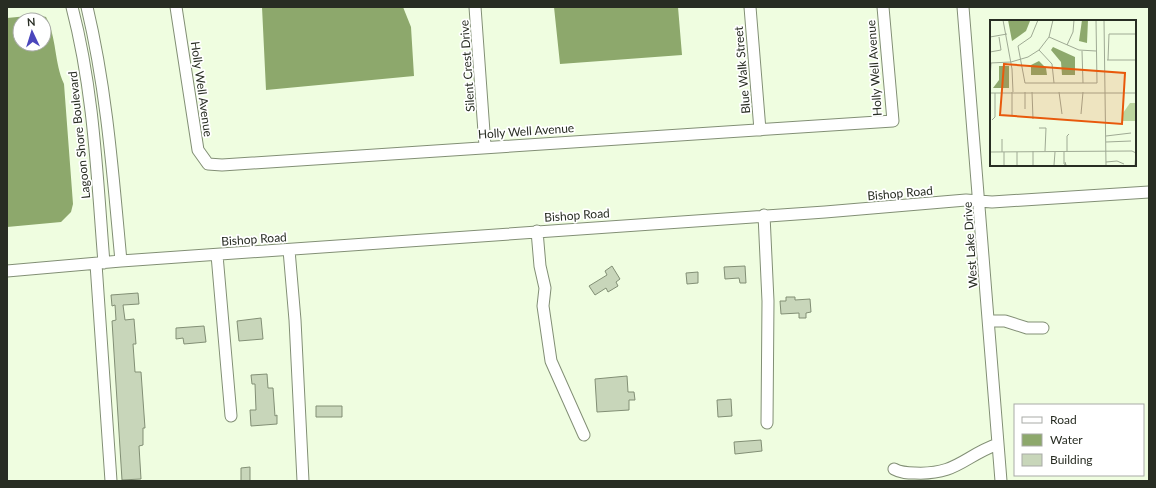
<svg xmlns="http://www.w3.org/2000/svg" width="1156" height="488" font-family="Lato,sans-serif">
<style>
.water{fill:#8da86c;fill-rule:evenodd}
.building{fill:#c8d6ba;stroke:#828f75}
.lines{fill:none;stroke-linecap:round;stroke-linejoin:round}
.minor-casing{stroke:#828f75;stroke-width:13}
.minor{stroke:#fff;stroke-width:11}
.labels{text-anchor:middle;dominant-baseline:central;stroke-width:3.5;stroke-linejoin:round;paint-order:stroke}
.street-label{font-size:12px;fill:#282d23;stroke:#fff}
.inset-road{fill:none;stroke:#9faa94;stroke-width:1}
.view{fill:#e8590c;fill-opacity:0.15;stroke:#e8590c;stroke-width:2}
.inset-edge{fill:none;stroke:#282d23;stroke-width:2}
</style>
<rect width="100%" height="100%" fill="#effde0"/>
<path class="water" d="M262,7H403L411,27L414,76L266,90Z
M554,7H678L682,55L560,64Z
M38,15L46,17C57,38 54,62 64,84L73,204L71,212L61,222L7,227V18ZM20,20H44V44H20Z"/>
<path class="building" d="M612,266L620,279L616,282L618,286L608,292L606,288L595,295L589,286L607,275L605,271Z
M745,266L746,283H740L739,278L725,279L724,267Z
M698,272V283L687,284L686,273Z
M138,293L139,304L123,305L125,320L134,319L136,344H133L135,372H141L145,428H143V445L139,446L141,479L122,480L112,321L116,320L115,305L112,306L111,295Z
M786,297H795V300L810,299L811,312L806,313V318H799V313L781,314L780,301H786Z
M261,318L263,339L239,341L237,321Z
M204,326L206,342L184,344L183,338L176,339V328Z
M267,374L268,388H273L275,416L277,415V424L251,426L250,410H256L255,384H252L251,375Z
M627,376L628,392H634L635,400H629V410L597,412L595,379Z
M731,399L732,416L718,417L717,400Z
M316,406H342V417H316Z
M761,440L762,451L735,454L734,442Z
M250,467V481H241V468Z"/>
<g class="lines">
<g class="minor-casing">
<path id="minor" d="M72,7C94,91 97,177 104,263
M87,7C107,91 113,176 121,261
M176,7L198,150L208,164L222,165L893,121L883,7
M475,7L485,146
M750,7L760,130
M963,7L1001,481
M764,215L768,301L767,423
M537,231L540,266L545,288L543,306L551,361L584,435
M289,250L295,320L303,481
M217,255L231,416
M96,264L111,481
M7,271L121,261L825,212L966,200L992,202L1149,192
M989,321H1005L1027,328H1043
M894,469C901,473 908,473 915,473C957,475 964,456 998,444"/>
</g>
<use href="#minor" class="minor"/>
</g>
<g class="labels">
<g class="street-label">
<text transform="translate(467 66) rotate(-94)">Silent Crest Drive</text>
<text transform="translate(874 68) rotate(-94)">Holly Well Avenue</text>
<text transform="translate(742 70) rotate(-95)">Blue Walk Street</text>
<text transform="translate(202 89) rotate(82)">Holly Well Avenue</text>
<text transform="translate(526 131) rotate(-4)">Holly Well Avenue</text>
<text transform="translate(79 135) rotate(-96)">Lagoon Shore Boulevard</text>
<text transform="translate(900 193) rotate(-5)">Bishop Road</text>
<text transform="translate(577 215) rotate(-4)">Bishop Road</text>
<text transform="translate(254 239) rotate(-4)">Bishop Road</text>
<text transform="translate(970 245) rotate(-94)">West Lake Drive</text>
</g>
</g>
<g transform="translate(990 20)">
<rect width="146" height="146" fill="#effde0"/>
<path d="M140,83H145L146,101H133V93Z" fill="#bbd59d"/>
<path d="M18,0H40V1L36,11L22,21ZM92,0H98L97,23L89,21ZM63,27L85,37V55H72L71,42L61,30ZM49,41L56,48L57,55H41V45ZM9,46H19V68H3L9,60Z" fill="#8da86c"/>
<path class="inset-road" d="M13,0L22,49L23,72M48,0L41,17L28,26L35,63H107L106,0M114,0L116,146M0,17L17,14M59,17L89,30L106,31M77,25L83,12L84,0M49,30L62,44L64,63M92,31L93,63M0,32L11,30L9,17M117,40H146M118,40L119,14H146M21,42L38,37L49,30L59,17L63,0M0,43L21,42M0,59L1,43M22,72V96M35,72V89M42,72L43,99M69,72L72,94M0,73H146M91,94L93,72M2,100L5,97V73M49,108H56L55,131M116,116L141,113M12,119V132M116,122L141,121M0,132L142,131L146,133L145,145M14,132V146M74,132V144L76,145L75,142M77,132V116L79,114M116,142L127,141L134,144M64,145L65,132M27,146V132M43,146V131"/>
<path class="view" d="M14,44L135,53L132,104L10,95Z"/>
<rect width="146" height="146" class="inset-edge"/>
</g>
<rect width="1156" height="488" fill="none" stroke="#282d23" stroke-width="16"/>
<rect x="1014" y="404" width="130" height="72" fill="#ffffff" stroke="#a9aba7"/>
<rect x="1022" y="417" width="20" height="6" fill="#ffffff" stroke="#a9aba7"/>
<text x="1050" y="424" font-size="12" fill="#282d23">Road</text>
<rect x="1022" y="434" width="20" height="12" fill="#8da86c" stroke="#a9aba7"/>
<text x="1050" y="444" font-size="12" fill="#282d23">Water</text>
<rect x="1022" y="454" width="20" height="12" fill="#c8d6ba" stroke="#a9aba7"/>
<text x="1050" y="464" font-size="12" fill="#282d23">Building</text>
<g transform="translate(32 32) rotate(356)"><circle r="19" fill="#ffffff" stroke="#a9aba7"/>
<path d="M0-3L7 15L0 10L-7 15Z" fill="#4a46bc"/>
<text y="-6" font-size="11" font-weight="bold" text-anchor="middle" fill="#282d23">N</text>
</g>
</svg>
